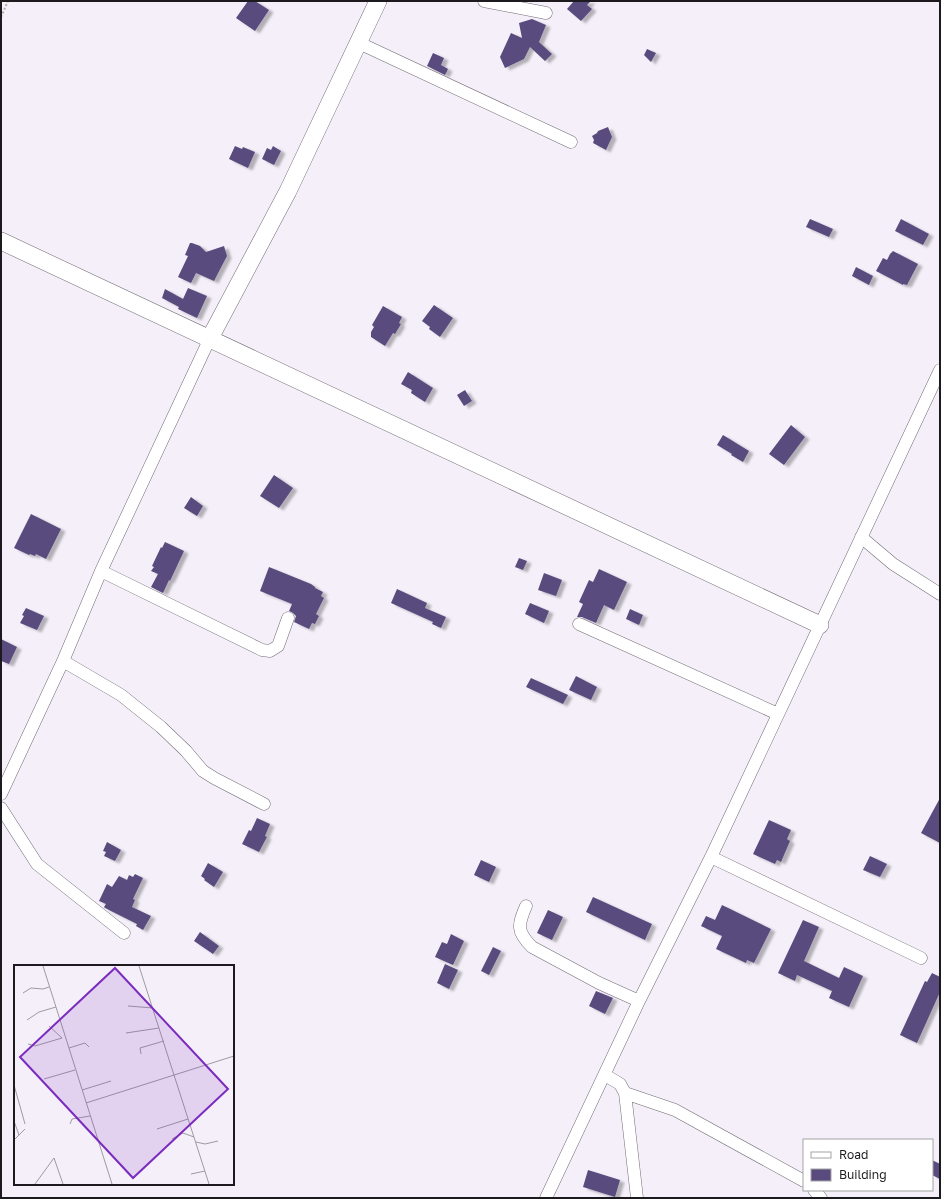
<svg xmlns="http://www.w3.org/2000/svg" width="941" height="1199" font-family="'Golos Text',sans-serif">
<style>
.building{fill:#5a4b7e;filter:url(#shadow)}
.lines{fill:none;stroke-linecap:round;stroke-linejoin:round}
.street-casing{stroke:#716b74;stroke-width:13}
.secondary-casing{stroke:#716b74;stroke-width:18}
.path{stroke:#aea9b1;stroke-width:2;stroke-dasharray:2 2;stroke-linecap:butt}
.street{stroke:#fff;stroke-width:12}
.secondary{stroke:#fff;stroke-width:17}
.inset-road{fill:none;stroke:#9e9aa1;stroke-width:1}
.view{fill:#7b2cbf;fill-opacity:0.15;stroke:#7b2cbf;stroke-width:2}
.inset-edge{fill:none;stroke:#1c1a1e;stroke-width:2}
</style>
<defs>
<filter id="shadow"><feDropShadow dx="4.5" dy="2.5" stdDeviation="1" flood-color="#0004"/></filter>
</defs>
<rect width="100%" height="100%" fill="#f5eff9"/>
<path class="building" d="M248,1H255L269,10L255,31L236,18Z
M574,1H591L587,5L592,9L581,21L567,9Z
M532,19L546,25L539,42L552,54L545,61L530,47L524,59L505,68L500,57L511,33L522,38L519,23Z
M647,49L656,53L651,62L644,55Z
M433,53L444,58L441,65L448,69L445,75L427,66Z
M608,127L612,137L606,150L593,143L594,140L592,136L597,133L598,131Z
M235,146L242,149L243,147L255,152L248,168L229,159Z
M273,146L281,151L274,165L262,159L267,148L271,150Z
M810,219L833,229L829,237L806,227Z
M901,219L929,234L923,245L895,231Z
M190,243H192L200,246L206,252L224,246L227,256L214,281L196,273L191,283L178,277L188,256L185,255Z
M893,251L918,264L907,285L903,284V285L876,271L883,258L887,260L890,254Z
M856,267L873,276L869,285L852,276Z
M188,288L207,296L197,318L178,309L179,307L162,298L165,289L183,299Z
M434,305L453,318L440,337L429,329L430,327L422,321Z
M383,306L402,317L399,323L401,324L395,334L393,333L385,346L371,337V332L374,327L372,325Z
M408,372L433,388L425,402L411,393L412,390L401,384Z
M465,390L472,401L464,406L457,395Z
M791,425L805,437L784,465L769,454Z
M723,435L749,451L743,462L731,455L732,454L717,445Z
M274,475L293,488L279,508L260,496Z
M191,497L203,506L197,516L184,508Z
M31,514L61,529L46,559L36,554L35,556L30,554L29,555L14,548Z
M165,542L184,551L170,581L169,580L163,593L151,587L158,574L151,571L154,567L152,566L161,547L162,548Z
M519,558L527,561L523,570L515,567Z
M269,567L311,584L315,587V588L323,592L321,596L324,598L316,614L319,616L315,624L312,623L309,629L294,622L296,616L293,613L289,611L292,604L260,591Z
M599,569L627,582L614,610L604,605L596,623L582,617H577L583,604L579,602L589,580L593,582Z
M544,573L562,580L556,596L538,590Z
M397,589L427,603L425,608L446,617L441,628L432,624L433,622L391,603Z
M530,603L549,611L544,623L525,614Z
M26,608L44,616L37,630L20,623L24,616L22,615Z
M630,609L643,615L639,625L626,619Z
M1,639L17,647L9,664L1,661Z
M576,676L597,687L591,700L569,690Z
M531,678L568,695L563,704L526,687Z
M940,798V843L921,833Z
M257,818L270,824L265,836L267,837L259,852L242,844L249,830L251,831Z
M769,820L791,830L787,839L790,841L781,862L777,860L775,864L753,854Z
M107,842L121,850L115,861L104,856L106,852L103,851Z
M870,856L887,864L880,877L863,870Z
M481,860L496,867L489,882L474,875Z
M208,863L223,872L214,887L204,880L205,879L201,876Z
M135,874L143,878L133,899L135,900L132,907L151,916L143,930L136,926L137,924L105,908L104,907L106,904L99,901L107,884L112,887L119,876L127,880L129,875L133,877Z
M593,897L652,924L645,940L586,912Z
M722,905L771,929L754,963L747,960L746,963L716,949L722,936L701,926L706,916L715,920Z
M548,910L563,917L552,940L537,933Z
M803,920L819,927L804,961L839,978L844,967L863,976L849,1007L829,998L832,991L797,975L795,981L778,973Z
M200,932L219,946L213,954L194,941Z
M451,934L464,941L453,965L435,957L442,942L447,944Z
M493,947L501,951L489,975L481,971Z
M445,964L458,970L449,989L437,983Z
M932,973L940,977V992L917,1043L900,1035L925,981L927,982Z
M596,991L613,998L605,1014L589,1006Z
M932,1160L940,1164V1179L932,1175Z
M588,1170L620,1180L615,1197L583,1187Z"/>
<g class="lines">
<g class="street-casing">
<path id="street" d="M484,1L546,13
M359,43L571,142
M861,537L893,564L940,594
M101,571L262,650L270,651L278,646L288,618
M579,624L778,714
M63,661L121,695L161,727L186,751L203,771L214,778L264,804
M1,794L63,661L101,571L210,338
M1,808L37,864L124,933
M711,857L921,958
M526,906C518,925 516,931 532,947L599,983L639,1001
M605,1075L620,1084L625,1093L637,1198
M625,1093L675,1110L804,1181
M814,1190L821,1198
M546,1198L639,1001L711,857L940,370"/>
</g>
<g class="secondary-casing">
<path id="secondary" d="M1,241L820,625
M210,338L288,191L378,1"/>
</g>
<path class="path" d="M1,17L8,1"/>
<use href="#street" class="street"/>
<use href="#secondary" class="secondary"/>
</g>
<g transform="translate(14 965)">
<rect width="220" height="220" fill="#f5eff9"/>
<path class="inset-road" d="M29,1L98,219M125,1L195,219M9,28L17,23L29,24L35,22M114,41L139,43M13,55L25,47L42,42M35,61L48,73M112,68L145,63M14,79L21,81L48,73M55,83L71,78L75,82M127,89L126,83L150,76M30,114L61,105M0,120L11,159M68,125L97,116M72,138L220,91M0,156L5,170M56,159L58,154L76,151M143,164L174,154M158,174L169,168L180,172M0,175L11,164M182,177L191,179L204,176M177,209L191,206M21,219L40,193L49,219"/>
<path class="view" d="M101,3L214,124L119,213L6,92Z"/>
<rect width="220" height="220" class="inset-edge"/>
</g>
<rect width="941" height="1199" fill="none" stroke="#1c1a1e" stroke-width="4"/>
<rect x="803" y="1139" width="130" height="52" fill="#ffffff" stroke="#a4a3a5"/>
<rect x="811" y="1152" width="20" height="6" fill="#ffffff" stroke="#a4a3a5"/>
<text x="839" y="1159" font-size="12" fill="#1c1a1e">Road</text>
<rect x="811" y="1169" width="20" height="12" fill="#5a4b7e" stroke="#a4a3a5"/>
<text x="839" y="1179" font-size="12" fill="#1c1a1e">Building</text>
</svg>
